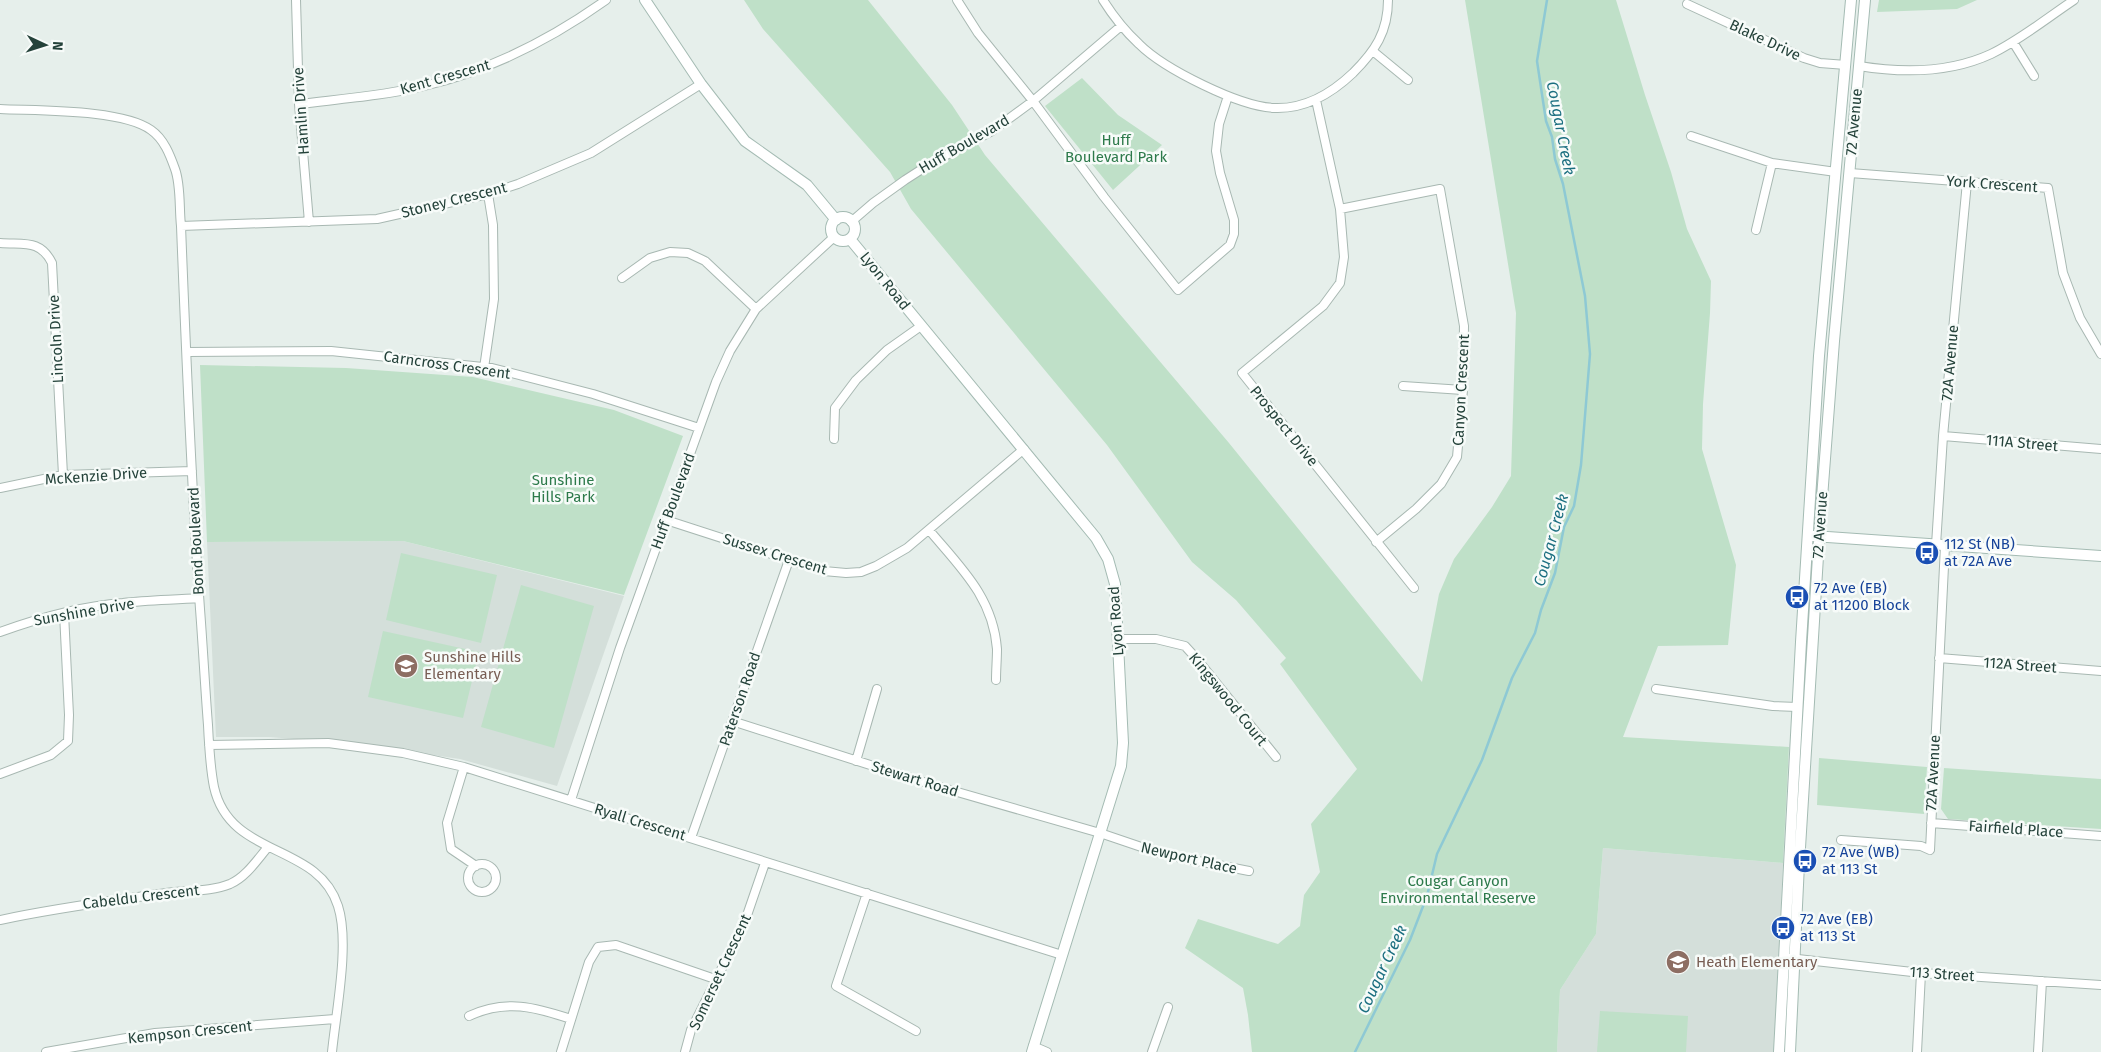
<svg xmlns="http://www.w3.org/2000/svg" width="2101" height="1052" font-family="'Fira Sans',sans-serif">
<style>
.built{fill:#d4dfda}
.green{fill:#bfe0c8}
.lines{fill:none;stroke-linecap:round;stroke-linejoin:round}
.stream{stroke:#8ec9d4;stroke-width:2.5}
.street-casing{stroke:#a8b8b2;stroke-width:10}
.secondary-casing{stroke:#a4bbb3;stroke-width:12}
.street{stroke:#fff;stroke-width:8}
.secondary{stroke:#fff;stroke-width:10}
.labels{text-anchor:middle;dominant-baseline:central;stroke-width:5;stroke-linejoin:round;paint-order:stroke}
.street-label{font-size:15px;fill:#24423a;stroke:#f7fbf9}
.park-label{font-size:15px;fill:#2d7a4b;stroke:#f7fbf9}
.transit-label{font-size:15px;fill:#164399;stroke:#f7fbf9;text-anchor:start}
.education-label{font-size:15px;fill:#785e54;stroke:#f7fbf9;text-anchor:start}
.water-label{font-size:16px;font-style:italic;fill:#1c6f80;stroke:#f7fbf9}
</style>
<rect width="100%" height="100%" fill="#e6efeb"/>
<path class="built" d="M403,541L624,596L557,786L460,759L357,744L269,737H216L207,542Z
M1603,848L1783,863L1774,1052H1557L1560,990L1596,934Z"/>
<path class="green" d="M744,0H868L952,105L985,155L1229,443L1422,682L1439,594L1454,559L1492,507L1511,476L1516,313L1465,0H1616L1645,95L1671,172L1687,229L1711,281L1710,313L1703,404L1702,449L1736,565L1728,645L1658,646L1623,737L1789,747L1783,863L1603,848L1596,934L1560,990L1557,1052H1252L1248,1015L1243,988L1185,948L1198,919L1278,944L1300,926L1304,895L1320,872L1311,824L1357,769L1280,664L1286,658L1236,600L1192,562L1107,445L911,209L890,172L763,29Z
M1879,0H1977L1957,9L1877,12Z
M1082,78L1118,115L1162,145L1113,190L1045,106Z
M200,365L346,368L473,377L614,410L683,436L624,595L403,541L207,542Z
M401,553L497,575L481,643L386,620Z
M521,585L594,606L554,748L481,727Z
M383,631L479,652L463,718L368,697Z
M1819,758L1927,767L1924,814L1817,805Z
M1944,768L2101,779V829L1948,819L1941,809Z
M1600,1011L1688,1016L1686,1052H1597Z"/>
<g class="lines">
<path class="stream" d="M1355,1052L1410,940L1427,896L1437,854L1482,760L1512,678L1535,633L1541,610L1555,573L1564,527L1574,506L1581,465L1590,354L1585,296L1563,184L1555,159L1552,137L1546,121L1537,61L1547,0"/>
<g class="street-casing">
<path id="street" d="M296,0L299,104L309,222
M957,0L978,33L1033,101L1104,197L1178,290L1230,245L1234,234V220L1220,173L1216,151L1219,124L1228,96
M1103,0C1113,16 1125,31 1139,44C1164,69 1240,107 1275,108C1306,109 1332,93 1353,73C1375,51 1388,32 1388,0
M1687,4L1804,58L1820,63L1846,65
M2013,42L2034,76
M1374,52L1408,80
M1859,66C1902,73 1950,73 1991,54C2020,40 2047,18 2074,0
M1316,100L1340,209L1344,257L1340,283L1323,306L1242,373L1414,588
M299,104C340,99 383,96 424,86C491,70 550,40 606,0
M0,109C38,111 122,109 151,130C164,139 170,155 175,169C181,185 179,208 181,226C186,354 191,482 200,609C203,648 205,687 208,725C209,746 210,767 214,787C230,859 318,842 338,906C350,943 336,1012 332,1052
M1691,136L1772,163L1836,172
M1850,173L2048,188L2063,273L2080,318L2101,354
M1340,209L1440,189L1464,326L1463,390L1457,457L1441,484L1416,509L1376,542
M851,222L873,203L905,180L933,162L992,131L1033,101L1121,26
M181,226L377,219L488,194L518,184L591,153L701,84
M1756,230L1772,163
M0,243C24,245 40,239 52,263L63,475
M622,278L650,258L670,252L688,253L705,261L756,309
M187,352L331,351L492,368L593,394L699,428
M484,368L494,299L493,225L488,194
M1403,386L1463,390
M1943,436L2101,449
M834,439L835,408L856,380L887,350L921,326
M0,488L63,475L192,471
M666,520L824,571L846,573L861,572L876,566L907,548L1024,449
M929,530C960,567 993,597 997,649C997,659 996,670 996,680
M1936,545L1943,436L1967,182
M0,632C39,618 81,606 123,603C148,600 174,600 199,598
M1118,639H1156L1185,646L1196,658L1276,757
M1939,658L2101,671
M1656,689L1773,706L1797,707
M732,721L933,785L1100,833L1162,854L1249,871
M209,745L328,743L403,753L464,767L1062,955
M856,761L877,689
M464,767L447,823L451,849L476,866
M0,774L51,755L68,741L69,715L64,613
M571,800L620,648L716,382L730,351L756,309L834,237
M1931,823L2101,836
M691,838L789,560
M1841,840L1921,846L1930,850L1945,546
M468 878a14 14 0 1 1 28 0a14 14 0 1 1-28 0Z
M867,893L836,986L916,1031
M0,920C55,908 110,901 166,893C187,890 210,892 230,884C246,877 257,860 268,847
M1789,958L1921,973L2101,985
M469,1016C506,999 535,1007 571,1019
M1033,1046L1047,1052
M46,1052L155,1033L335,1019
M561,1052L589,962L598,947L616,945L715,979
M685,1052L691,1030L744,924L765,863
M1152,1052L1168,1007
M1917,1052L1921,973
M2038,1052L2042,981"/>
</g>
<g class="secondary-casing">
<path id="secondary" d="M645,0L701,84L745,141L807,185L836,220
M831 229a12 12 0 1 1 24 0a12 12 0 1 1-24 0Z
M850,239L1096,538L1108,559L1115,584L1123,743L1121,766L1032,1052
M1813,536L2101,556
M1779,1052L1801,642L1819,356L1851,0
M1790,1052L1799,864L1820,524L1834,341L1865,0"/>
</g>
<use href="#street" class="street"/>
<use href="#secondary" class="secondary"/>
</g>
<defs>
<g id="bus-disc" transform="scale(1.25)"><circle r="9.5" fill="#1a4fb4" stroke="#f7fbf9"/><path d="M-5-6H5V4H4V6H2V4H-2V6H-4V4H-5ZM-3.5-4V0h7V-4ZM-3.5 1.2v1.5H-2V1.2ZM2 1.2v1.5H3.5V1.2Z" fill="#fff"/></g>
<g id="school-disc" transform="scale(1.25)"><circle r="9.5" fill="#8d6e63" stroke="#f7fbf9"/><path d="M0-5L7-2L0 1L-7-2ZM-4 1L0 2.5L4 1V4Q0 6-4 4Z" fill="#fff"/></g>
</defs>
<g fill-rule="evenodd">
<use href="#bus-disc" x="1927" y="553"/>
<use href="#bus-disc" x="1797" y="597"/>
<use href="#school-disc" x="406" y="666"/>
<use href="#bus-disc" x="1805" y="861"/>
<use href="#bus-disc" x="1783" y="928"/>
<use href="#school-disc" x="1678" y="962"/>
</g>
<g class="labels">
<g class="street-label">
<text transform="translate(1765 40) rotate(25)">Blake Drive</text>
<text transform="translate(445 77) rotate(-16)">Kent Crescent</text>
<text transform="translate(301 111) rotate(-94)">Hamlin Drive</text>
<text transform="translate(1854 122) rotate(-85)">72 Avenue</text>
<text transform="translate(964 144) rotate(-30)">Huff Boulevard</text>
<text transform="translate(1992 184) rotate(4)">York Crescent</text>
<text transform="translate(454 200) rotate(-14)">Stoney Crescent</text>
<text transform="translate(885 281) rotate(51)">Lyon Road</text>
<text transform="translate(56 339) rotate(-93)">Lincoln Drive</text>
<text transform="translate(1950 363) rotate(-85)">72A Avenue</text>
<text transform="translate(447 365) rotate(8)">Carncross Crescent</text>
<text transform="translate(1461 390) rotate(-87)">Canyon Crescent</text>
<text transform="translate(1284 426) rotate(51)">Prospect Drive</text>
<text transform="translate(2022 443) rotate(5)">111A Street</text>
<text transform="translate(96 476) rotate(-4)">McKenzie Drive</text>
<text transform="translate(673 501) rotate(-70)">Huff Boulevard</text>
<text transform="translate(1820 525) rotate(-86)">72 Avenue</text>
<text transform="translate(196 541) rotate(-93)">Bond Boulevard</text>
<text transform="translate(775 554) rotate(17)">Sussex Crescent</text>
<text transform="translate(84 612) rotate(-10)">Sunshine Drive</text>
<text transform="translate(1116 621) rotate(-94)">Lyon Road</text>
<text transform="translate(2020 665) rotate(4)">112A Street</text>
<text transform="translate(740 699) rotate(-71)">Paterson Road</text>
<text transform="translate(1228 699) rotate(51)">Kingswood Court</text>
<text transform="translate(1933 773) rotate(-87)">72A Avenue</text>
<text transform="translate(915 779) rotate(17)">Stewart Road</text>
<text transform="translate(640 822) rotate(17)">Ryall Crescent</text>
<text transform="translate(2016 829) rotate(4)">Fairfield Place</text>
<text transform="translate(1189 858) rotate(13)">Newport Place</text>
<text transform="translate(141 897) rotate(-7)">Cabeldu Crescent</text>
<text transform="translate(720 972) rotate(-65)">Somerset Crescent</text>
<text transform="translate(1942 974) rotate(4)">113 Street</text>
<text transform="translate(190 1032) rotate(-6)">Kempson Crescent</text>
</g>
<g class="park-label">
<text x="1116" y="140">Huff<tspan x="1116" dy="17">Boulevard Park</tspan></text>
<text x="563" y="480">Sunshine<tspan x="563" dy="17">Hills Park</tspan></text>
<text x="1458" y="881">Cougar Canyon<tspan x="1458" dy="17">Environmental Reserve</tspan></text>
</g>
<g class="transit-label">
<text x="1944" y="544">112 St (NB)<tspan x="1944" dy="17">at 72A Ave</tspan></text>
<text x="1814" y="588">72 Ave (EB)<tspan x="1814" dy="17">at 11200 Block</tspan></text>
<text x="1822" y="852">72 Ave (WB)<tspan x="1822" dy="17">at 113 St</tspan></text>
<text x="1800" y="919">72 Ave (EB)<tspan x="1800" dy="17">at 113 St</tspan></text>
</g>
<g class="education-label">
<text x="424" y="657">Sunshine Hills<tspan x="424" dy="17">Elementary</tspan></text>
<text x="1696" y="962">Heath Elementary</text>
</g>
<g class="water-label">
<text transform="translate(1561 128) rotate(79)">Cougar Creek</text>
<text transform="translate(1551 540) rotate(-75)">Cougar Creek</text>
<text transform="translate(1382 969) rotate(-65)">Cougar Creek</text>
</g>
</g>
<g transform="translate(45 45) rotate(94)" stroke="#f7fbf9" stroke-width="4" paint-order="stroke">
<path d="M0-4L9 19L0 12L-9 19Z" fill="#24423a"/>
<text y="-8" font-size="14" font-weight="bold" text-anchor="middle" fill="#24423a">N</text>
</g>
</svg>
